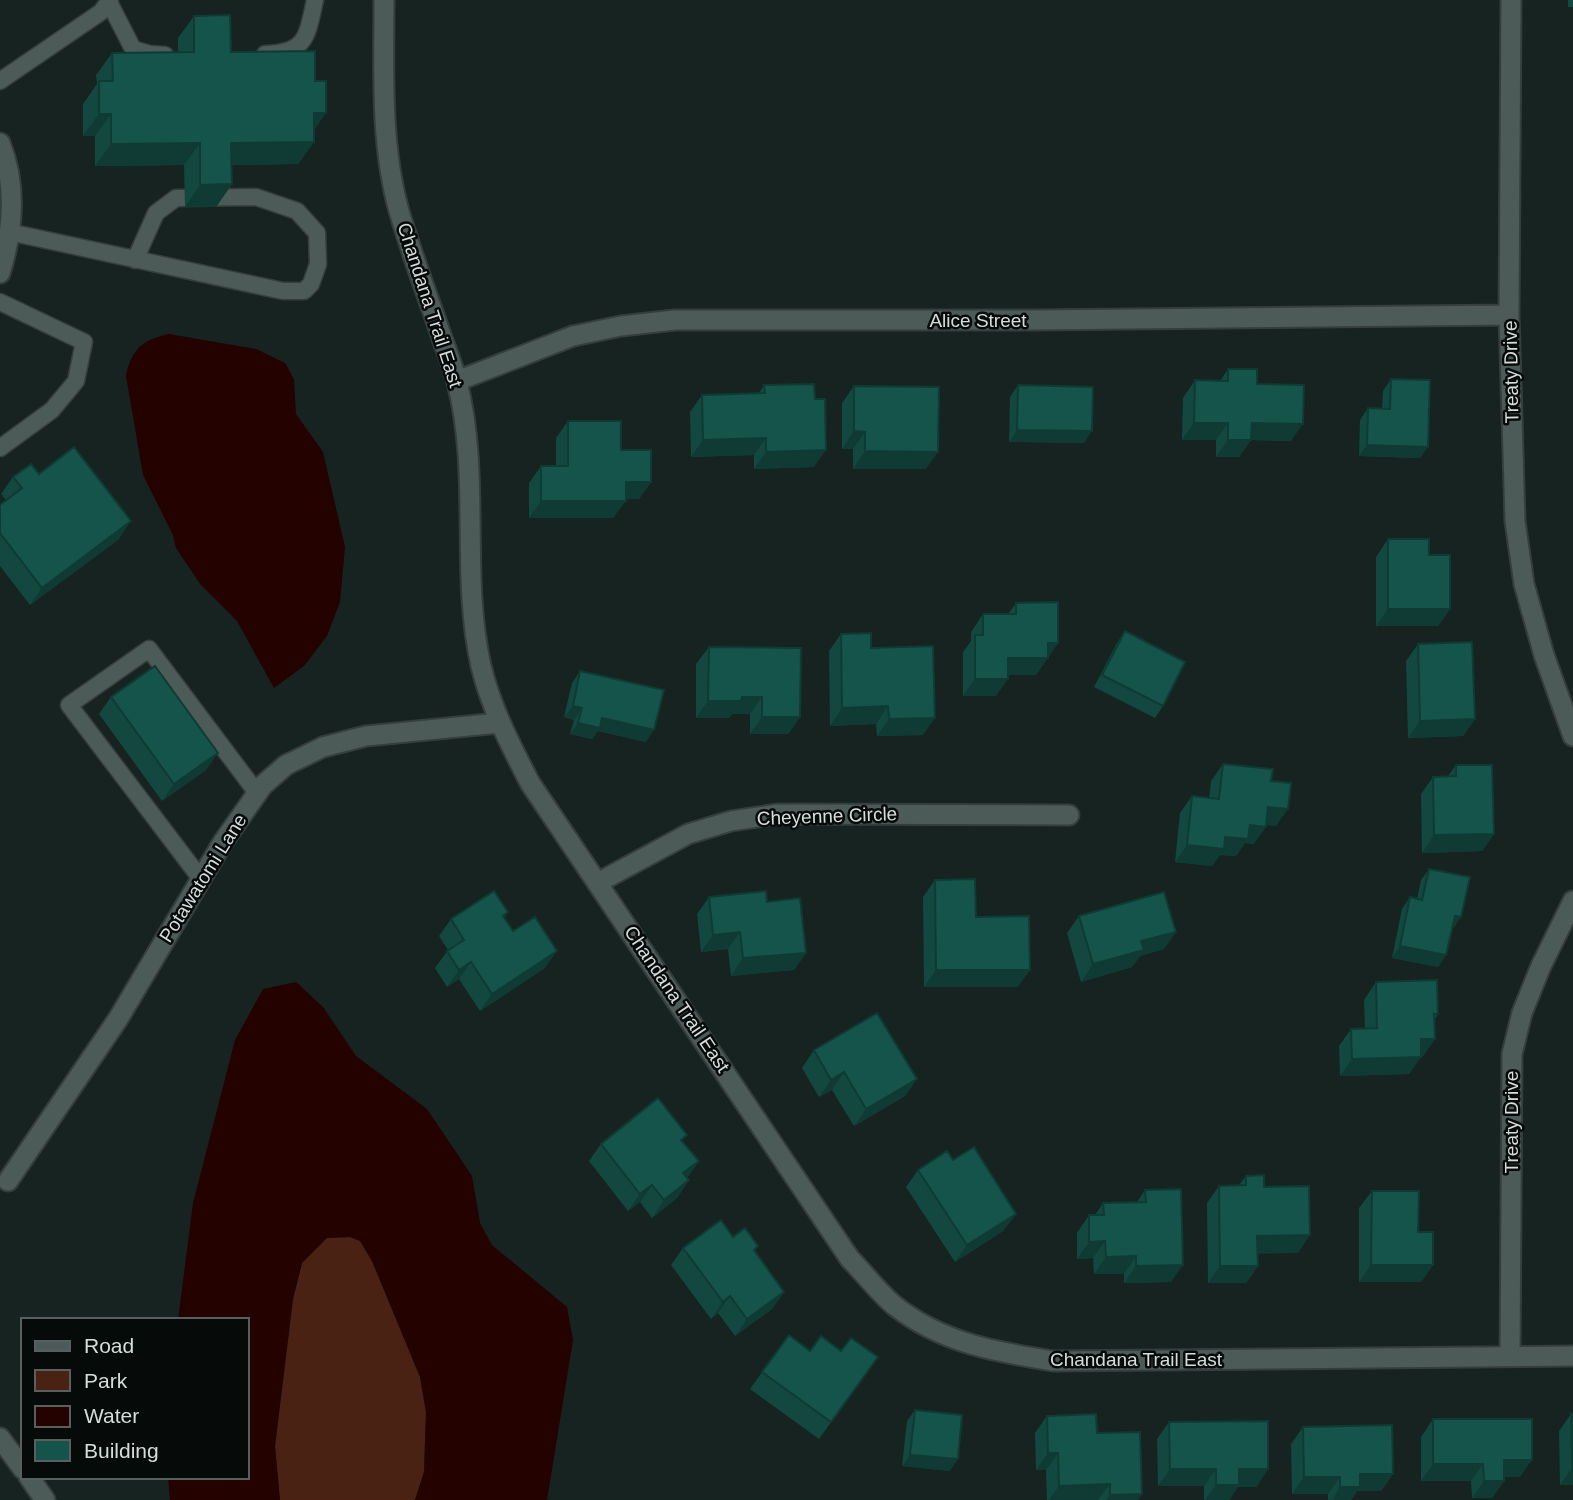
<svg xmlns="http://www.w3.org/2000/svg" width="1573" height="1500" font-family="Helvetica,sans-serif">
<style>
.green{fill:#492213}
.water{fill:#230200}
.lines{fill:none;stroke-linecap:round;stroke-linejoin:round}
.service-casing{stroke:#353e3c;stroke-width:19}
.minor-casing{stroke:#353e3c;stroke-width:23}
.service{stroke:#4d5b58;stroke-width:16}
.minor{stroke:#4d5b58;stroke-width:19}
.wall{fill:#124840}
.shaded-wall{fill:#0f3b34}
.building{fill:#15544a;stroke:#0f3b34;stroke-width:2}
.labels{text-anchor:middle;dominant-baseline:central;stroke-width:5;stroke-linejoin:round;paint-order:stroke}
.street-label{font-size:19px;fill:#d5dddb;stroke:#060b0a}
</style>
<rect width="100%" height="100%" fill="#172320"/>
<path class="green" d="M350,1237L360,1241L372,1261L420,1377L426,1412L424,1472L415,1500H280L275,1446L293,1299L302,1263L327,1238Z"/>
<path class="water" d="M169,334L256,349L285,363L294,379L296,414L323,452L345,547L340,602L327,636L304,666L274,688L237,621L201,585L176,548L173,535L143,475L126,376C131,349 144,339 169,334Z
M296,982L323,1007L356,1056L427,1109L472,1176L480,1223L492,1245L567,1307L573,1340L547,1500H415L424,1472L426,1412L420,1377L372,1261L360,1241L350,1237L327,1238L302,1263L293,1299L275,1446L280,1500H170L168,1477H247V1320H178L193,1203L235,1040L263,989Z"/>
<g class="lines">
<g class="service-casing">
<path id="service" d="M109,2L133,49L150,54L165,55
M265,54C307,53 307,36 315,0
M0,81L101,12L110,0
M9,232L283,291H304L311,284L318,264L317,233L297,211L256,197L176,198L156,213L135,260
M0,302L84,342L76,381L52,410L0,448
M201,879L69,705L149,649L257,793"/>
</g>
<g class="minor-casing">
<path id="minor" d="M384,0C384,69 380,143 399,211C411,252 426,292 440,332C445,348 453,365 457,382C481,475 460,573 481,666C491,708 511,746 530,783L850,1259C865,1274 879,1293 895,1306C942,1343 996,1352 1053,1361L1573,1356
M1511,0L1509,315L1515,521L1524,584L1544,655L1573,736
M0,143C17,185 13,231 0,273
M457,381L573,336L621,326L675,320H1035L1509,315
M599,882L688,834L731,821L778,814L1069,815
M8,1181L118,1019L223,842L263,785L286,765L323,747L366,736L499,723
M1510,1356L1512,1054L1522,1013L1541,966L1573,901
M0,1438L23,1469
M29,1477L45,1500"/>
</g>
<use href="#service" class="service"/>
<use href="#minor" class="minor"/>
</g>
<path class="wall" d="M1568,0H1573V7H1568Z
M194,16L231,52L314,130V142L298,164L231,165L232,184L216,207H185L184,165L95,166V136H83V104L97,84L96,75L112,53L178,52V38Z
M1228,369L1257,384L1291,441L1251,440L1239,457H1216V440H1182L1183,398L1195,380L1220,381Z
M1391,379L1420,458L1359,456L1360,420L1368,408L1382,409L1383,391Z
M764,385L814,467L754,469V455L691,457L690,412L702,395L759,393Z
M1018,385L1084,443L1009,442L1010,397Z
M854,386L926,469H853V449H842V403Z
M568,421L621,450L651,482L639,499H626L613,518H529V483L541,466H556V438Z
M39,474L119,539L30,605L0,566V505L6,500L1,494L13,477Z
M1388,539L1429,555L1450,609L1438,626H1376V557Z
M1016,603L1058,643L1036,675H1008L996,696H963V652L971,641V632L983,614H1008Z
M1125,631L1163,706L1155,718L1094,687L1117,643Z
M841,634L871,648L923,735L877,736L876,724L830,726L829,651Z
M1418,644L1475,719L1463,736L1408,738L1406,661Z
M709,647L800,717L788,734H750V714H732L729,718H696V664Z
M580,671L646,742L598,731L592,739L570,734L574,720L564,717L572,683Z
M111,697L206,770L162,801L99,714Z
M1223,764L1271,781L1276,826L1266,825L1254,844L1245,843L1236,856L1220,855L1212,866L1175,862L1180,813L1192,796L1209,798L1211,781Z
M1456,765L1494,834L1482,851L1422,853L1421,794L1433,777L1448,776Z
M1429,869L1453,929H1452L1446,955L1438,967L1392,958L1402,909L1410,897L1417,899L1421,880Z
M935,880L976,917L1018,987H924L923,897Z
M709,897L806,953L794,970L731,976L728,949L701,952L697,914Z
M508,912L504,918L513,931L545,968L480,1011L459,979L447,987L435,968L448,950L439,936L451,919Z
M1079,916L1164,949L1140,956L1132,967L1081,982L1067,933Z
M1376,982L1438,1014L1435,1019V1039L1423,1056H1421L1409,1074L1340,1076L1339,1046L1351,1029H1365L1364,1000Z
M814,1050L917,1079L905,1096L854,1126L832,1090L819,1097L802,1068Z
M683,1141L699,1161L687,1178L689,1180L677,1198L652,1218L640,1202L628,1211L589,1161L601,1144Z
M953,1160L1016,1214L1003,1231L955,1262L906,1187L918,1170Z
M1246,1176L1264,1187L1298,1253H1257L1258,1266L1246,1283H1208L1207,1203L1219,1186L1239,1185Z
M1145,1190L1171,1282L1124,1283V1274H1094L1093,1258L1077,1259V1233L1089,1215H1095L1103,1203L1137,1202Z
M1372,1191L1418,1232L1433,1265L1421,1282H1359V1208Z
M733,1237L755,1251L784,1292L772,1309L735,1336L718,1313L711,1319L671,1265L683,1248Z
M789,1335L810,1351L866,1374L819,1439L750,1389Z
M915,1410L950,1471L902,1466L907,1421Z
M1571,1414H1573V1485H1560L1559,1431Z
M1047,1416L1097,1433L1138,1500H1047L1046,1470H1036L1035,1433Z
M1433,1419L1520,1477H1504V1481L1492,1498H1472L1471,1481H1421V1437Z
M1169,1422L1268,1469L1256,1487H1238L1229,1500H1204V1486H1158L1157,1439Z
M1303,1427L1393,1474L1381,1491H1357L1351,1500H1328V1494H1292L1291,1444Z"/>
<path class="shaded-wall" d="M314,113H326L310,136Z
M99,114H111L95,136H83Z
M314,142L298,164L215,165L231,143Z
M200,143L184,165L95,166L111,144Z
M232,184L216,207H185L200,185Z
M1194,423H1228L1216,440H1182Z
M1252,423L1303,424L1291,441L1251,440L1239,457H1216L1228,440Z
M1017,430L1092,431L1084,443L1009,442Z
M854,431L865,432L853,449H842Z
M766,438L754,455L691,457L703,440Z
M1367,445L1428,447L1420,458L1359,456Z
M826,450L814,467L754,469L766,452Z
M865,451L938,452L926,469H853Z
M626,482H651L639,499H613Z
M541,501H626L613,518H529Z
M131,521L119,539L30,605L42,588Z
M1388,609H1450L1438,626H1376Z
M1048,643H1058L1036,675H996L1008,658Z
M975,679H1008L996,696H963Z
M742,697H762L750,714H732L729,718H696L708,701Z
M573,706L582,708L574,720L564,717Z
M888,706L876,724L830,726L842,708Z
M762,717H800L788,734H750Z
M602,718L654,730L646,742L598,731L592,739L570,734L578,723Z
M935,718L923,735L877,736L889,719Z
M1475,719L1463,736L1408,738L1420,721Z
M218,753L206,770L162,801L174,784Z
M1268,807L1288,809L1276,826L1256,824Z
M1250,825L1266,827L1254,844L1245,843L1236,856L1220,855L1212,866L1175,862L1187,845Z
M1494,834L1482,851L1422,853L1434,835Z
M1455,916L1461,917L1453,929L1447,928Z
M740,932L728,949L701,952L713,935Z
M1176,932L1164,949L1140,956L1132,967L1081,982L1093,964L1141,941Z
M1400,946L1446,955L1438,967L1392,958Z
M557,951L545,968L480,1011L492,994Z
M806,953L794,970L731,976L743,958Z
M471,962L459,979L447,987L459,970Z
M936,970H1030L1018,987H924Z
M1421,1039H1435L1423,1056H1409Z
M1421,1057L1409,1074L1340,1076L1352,1059Z
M844,1072L832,1090L819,1097L831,1080Z
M917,1079L905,1096L854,1126L866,1109Z
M699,1161L687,1178L683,1173Z
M689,1180L677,1198L652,1218L664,1200Z
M652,1185L640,1202L628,1211L640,1194Z
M1016,1214L1003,1231L955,1262L967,1245Z
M1310,1235L1298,1253L1245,1254L1257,1236Z
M1105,1241L1093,1258L1077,1259L1089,1242Z
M1136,1256L1124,1274H1094L1106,1257Z
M1183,1265L1171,1282L1124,1283L1136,1266Z
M1371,1265H1433L1421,1282H1359Z
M1220,1266H1258L1246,1283H1208Z
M784,1292L772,1309L735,1336L747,1319Z
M730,1296L718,1313L711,1319L723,1302Z
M1048,1453H1058L1046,1470H1036Z
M910,1455L958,1459L950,1471L902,1466Z
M1504,1460H1532L1520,1477H1492Z
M1433,1464H1483L1471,1481H1421Z
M1572,1468H1573V1485H1560Z
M1170,1469H1216L1204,1486H1158Z
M1239,1469H1268L1256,1487H1238L1229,1500H1205L1216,1485Z
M1360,1474H1393L1381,1491H1357L1351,1500H1332L1340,1487Z
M1304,1477H1340L1328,1494H1292Z
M1484,1481H1504L1492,1498H1472Z
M1110,1484L1098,1500H1049L1059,1486Z
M1142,1494L1138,1500H1106L1110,1495Z"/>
<path class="building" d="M230,15L231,52L315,51V81H326V113H314V142L231,143L232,184L200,185V143L111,144V114H99V81H113L112,53L194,52V16Z
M1228,369H1257V384L1304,385L1303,424L1252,423L1251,440H1228V423H1194L1195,380L1228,381Z
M1391,379L1430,380L1428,447L1367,445L1368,408L1390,409Z
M814,384L815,399H825L826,450L766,452V438L703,440L702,395L765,393L764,385Z
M1018,385L1093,387L1092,431L1017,430Z
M854,386L939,387L938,452L865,451V432L854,431Z
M568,421H621V450H651V482H626V501H541V466H568Z
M74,447L131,521L42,588L0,533V505L22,488L13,477L31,464L39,474Z
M1388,539H1429V555H1450V609H1388Z
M1058,602V643H1048V658H1008V679H975V635H983V614H1016V603Z
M1125,631L1185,662L1163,706L1102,675Z
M871,633V648L933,646L935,718L889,719L888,706L842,708L841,634Z
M1472,642L1475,719L1420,721L1418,644Z
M709,647L801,648L800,717H762V697H742L741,701H708Z
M155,666L218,753L174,784L111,697Z
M580,671L664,690L654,730L602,718L600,728L578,723L582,708L573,706Z
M1223,764L1273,769L1271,781L1291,783L1288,809L1268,807L1266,827L1250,825L1248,839L1225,837L1224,849L1187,845L1192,796L1219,799Z
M1456,765H1492L1494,834L1434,835L1433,777L1456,776Z
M1429,869L1470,877L1461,917L1455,916L1446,955L1400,946L1410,897L1422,900Z
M975,879L976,917L1029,916L1030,970H936L935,880Z
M494,891L508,912L503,916L513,931L535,917L557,951L492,994L471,962L459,970L447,951L464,940L451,919Z
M766,891L767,902L800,898L806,953L743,958L740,932L713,935L709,897Z
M1164,892L1176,932L1141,941L1144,950L1093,964L1079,916Z
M1437,980L1438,1014H1434L1435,1039H1421V1057L1352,1059L1351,1029L1377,1028L1376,982Z
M877,1013L917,1079L866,1109L844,1072L831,1080L814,1050Z
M658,1098L687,1135L681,1140L699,1161L683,1173L689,1180L664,1200L652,1185L640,1194L601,1144Z
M974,1147L1016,1214L967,1245L918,1170L947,1151L953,1160Z
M1264,1175V1187L1309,1186L1310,1235L1257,1236L1258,1266H1220L1219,1186L1246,1185V1176Z
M1181,1189L1183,1265L1136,1266V1256L1106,1257L1105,1241L1089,1242V1215H1104L1103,1203L1146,1202L1145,1190Z
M1372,1191H1419L1418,1232H1433V1265H1371Z
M721,1220L733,1237L745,1228L758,1246L754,1250L784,1292L747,1319L730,1296L723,1302L683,1248Z
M789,1335L810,1351L821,1336L841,1351L851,1338L878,1357L831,1422L762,1372Z
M915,1410L962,1415L958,1459L910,1455Z
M1096,1414L1097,1433L1140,1432L1142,1494L1110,1495V1484L1059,1486L1058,1453H1048L1047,1416Z
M1571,1414H1573V1468H1572Z
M1433,1419H1532V1460H1504V1481H1484L1483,1464H1433Z
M1268,1421V1469H1239V1485H1216V1469H1170L1169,1422Z
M1392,1425L1393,1474H1360V1487H1340V1477H1304L1303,1427Z"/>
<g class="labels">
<g class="street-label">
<text transform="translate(430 305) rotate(72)">Chandana Trail East</text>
<text x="978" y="320">Alice Street</text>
<text transform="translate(1511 372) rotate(-91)">Treaty Drive</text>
<text transform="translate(827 816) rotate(-2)">Cheyenne Circle</text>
<text transform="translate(203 878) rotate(-58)">Potawatomi Lane</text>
<text transform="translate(677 999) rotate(56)">Chandana Trail East</text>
<text transform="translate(1511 1122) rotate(-90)">Treaty Drive</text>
<text x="1136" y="1359">Chandana Trail East</text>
</g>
</g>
<rect x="21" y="1318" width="228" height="161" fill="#060b0a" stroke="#595f5e" stroke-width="2"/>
<rect x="35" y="1341" width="35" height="10" fill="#4d5b58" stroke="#595f5e" stroke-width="2"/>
<text x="84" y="1353" font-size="21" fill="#d5dddb">Road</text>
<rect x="35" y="1370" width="35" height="21" fill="#492213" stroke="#595f5e" stroke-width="2"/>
<text x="84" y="1388" font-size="21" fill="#d5dddb">Park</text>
<rect x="35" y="1406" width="35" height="21" fill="#230200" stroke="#595f5e" stroke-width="2"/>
<text x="84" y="1423" font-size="21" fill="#d5dddb">Water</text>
<rect x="35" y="1440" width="35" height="21" fill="#15544a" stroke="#595f5e" stroke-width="2"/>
<text x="84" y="1458" font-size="21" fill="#d5dddb">Building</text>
</svg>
